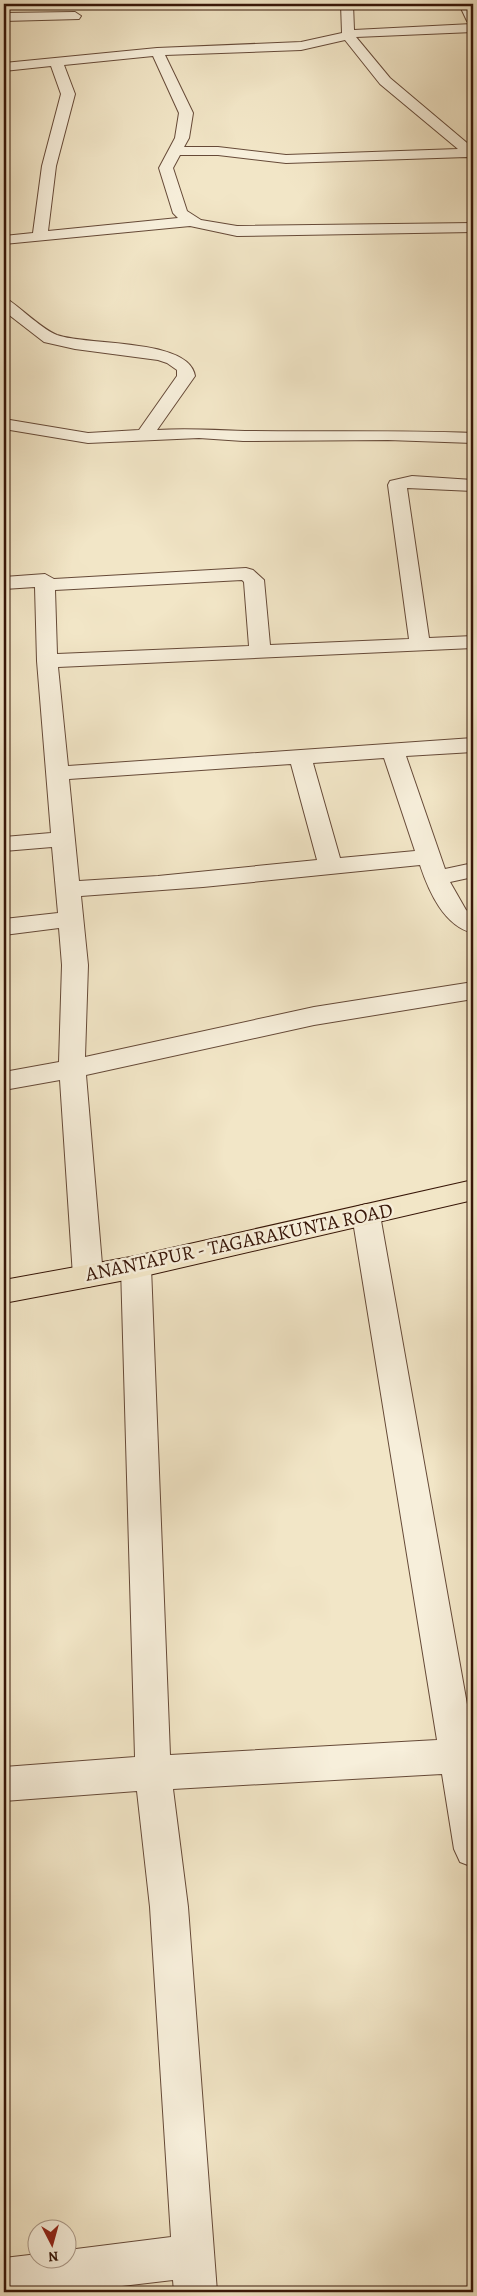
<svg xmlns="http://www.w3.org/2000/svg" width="477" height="2296" font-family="Alegreya,serif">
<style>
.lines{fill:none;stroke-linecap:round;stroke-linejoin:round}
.minor-casing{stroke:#664a38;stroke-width:2}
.major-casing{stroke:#371608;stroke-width:2}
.minor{fill:#f7efdb;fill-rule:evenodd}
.major{fill:#f2e6c7;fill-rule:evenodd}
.labels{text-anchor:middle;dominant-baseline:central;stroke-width:5;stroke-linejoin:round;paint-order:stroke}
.street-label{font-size:20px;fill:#371608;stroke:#f7efdb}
</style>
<rect width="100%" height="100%" fill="#f2e6c7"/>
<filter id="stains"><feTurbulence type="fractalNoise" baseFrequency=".004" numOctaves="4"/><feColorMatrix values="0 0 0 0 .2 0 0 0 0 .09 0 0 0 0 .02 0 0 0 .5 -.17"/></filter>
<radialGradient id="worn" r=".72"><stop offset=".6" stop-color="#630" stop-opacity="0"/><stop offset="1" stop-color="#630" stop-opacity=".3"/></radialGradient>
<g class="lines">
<g class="minor-casing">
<path id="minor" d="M341,4H353L354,30L472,24L467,21L459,4H471L473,9V32L356,37L390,78L473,148V159L467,157L286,163L218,155H180L173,168L187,211L201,220L237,226L473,223V232L237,236L190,226L4,244V236L33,233L42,166L61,94L51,66L4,71V63L157,48L301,42L342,33ZM345,40L380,84L458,149L286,155L218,147H184L189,138L193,113L165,55L301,50ZM153,56L179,113L175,138L159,168L173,213L178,218L48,231L56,166L75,94L64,65Z
M75,12L81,16L79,19L4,21V13Z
M4,299L10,301C23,310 42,329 57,335C87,346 190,338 195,376L157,430C187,428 215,430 245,431C321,432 397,430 473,433V443L388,440L243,441L199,438L88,443L4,429V419L88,433L139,430L177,376V370L167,363L158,360L75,349L44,342L4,311Z
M412,476L473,480V491L407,488L429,638L473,636V648L58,667L68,766L473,738V752L406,756L445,869L473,863V877L450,882L466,910L473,914V933C444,926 429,892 420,865L203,887L81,896L88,965L85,1057L314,1007L473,982V999L314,1025L86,1075L103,1276L98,1284L88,1287L78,1284L73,1276L60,1080L4,1090V1072L59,1062L62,965L59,928L4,935V919L58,913L52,847L4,851V837L51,833L37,661L35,587L4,589V577L45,574L54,579L246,568L253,570L264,580L270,645L409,639L388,485L390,481ZM242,580L244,582L249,646L57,654L55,590ZM384,758L415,851L340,858L313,763ZM291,764L317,860L158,876L79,881L69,779Z
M366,1204L376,1207L380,1215L473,1738V1867L460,1862L454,1849L442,1774L173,1789L188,1907L217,2292H174L173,2280L71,2292H4V2258L38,2254V2258H68V2250L171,2237L150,1907L137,1791L4,1801V1767L135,1757L121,1267L126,1259L136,1256L146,1259L151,1267L170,1755L437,1740L352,1215L356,1207Z"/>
</g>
<g class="major-casing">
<path id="major" d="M473,1180V1200L136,1278L4,1303V1280L136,1256Z"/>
</g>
<use href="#minor" class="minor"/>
<use href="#major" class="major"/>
</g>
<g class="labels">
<g class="street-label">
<text transform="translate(239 1242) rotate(-12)">ANANTAPUR - TAGARAKUNTA ROAD</text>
</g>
</g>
<rect width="477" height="2296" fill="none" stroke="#f2e6c7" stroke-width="20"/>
<rect x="5" y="5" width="467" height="2286" fill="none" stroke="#371608" stroke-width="2.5"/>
<rect x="10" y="10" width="457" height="2276" fill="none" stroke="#371608"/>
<g transform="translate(52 2244) rotate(174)"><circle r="24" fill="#f7efdb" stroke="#aa9887"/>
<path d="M0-4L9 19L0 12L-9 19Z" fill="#8f2418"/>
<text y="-8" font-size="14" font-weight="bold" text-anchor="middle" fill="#371608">N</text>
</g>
<rect width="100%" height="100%" filter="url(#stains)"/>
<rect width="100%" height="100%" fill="url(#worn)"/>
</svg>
